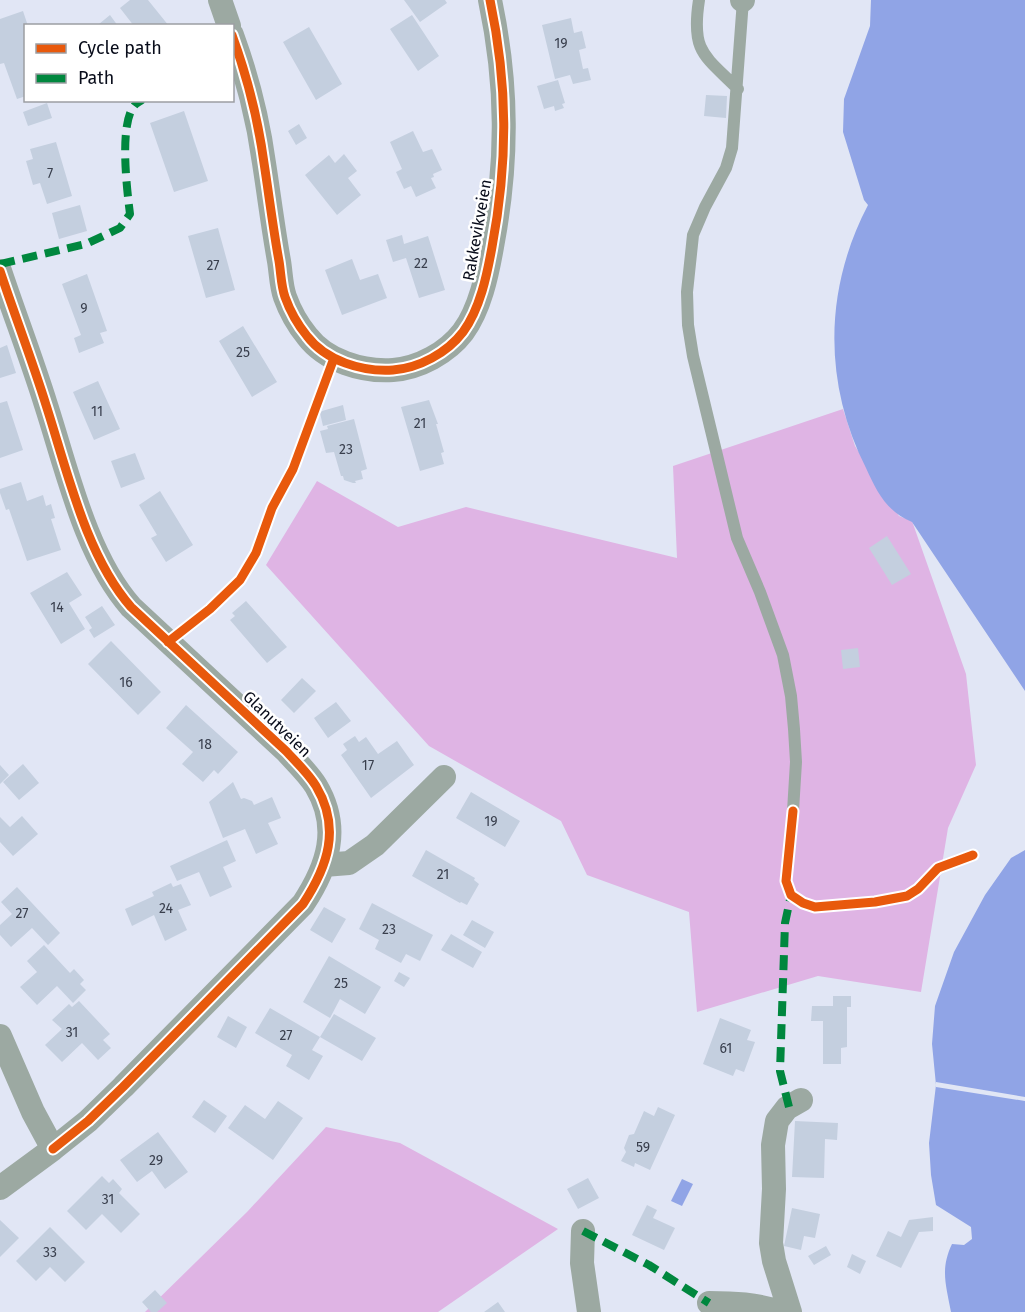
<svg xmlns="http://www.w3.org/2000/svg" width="1025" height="1312" font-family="'Fira Sans',sans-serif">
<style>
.forest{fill:#dfb4e4}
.water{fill:#90a4e6}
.pier{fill:#e1e6f5}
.building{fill:#c4cfdf}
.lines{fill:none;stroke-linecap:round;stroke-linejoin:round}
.lane{stroke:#9ca9a2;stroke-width:12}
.street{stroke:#9ca9a2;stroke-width:24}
.quiet{stroke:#00873e;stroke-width:8;stroke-dasharray:15 8;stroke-linecap:butt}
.cycleway-casing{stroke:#fff;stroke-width:13}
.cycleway{stroke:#e8590c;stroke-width:9}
.labels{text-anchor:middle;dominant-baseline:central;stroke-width:5;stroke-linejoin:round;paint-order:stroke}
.number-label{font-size:14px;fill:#393f4d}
.street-label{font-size:16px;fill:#080c1a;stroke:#fff}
</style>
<rect width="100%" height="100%" fill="#e1e6f5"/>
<path class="forest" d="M843,409L855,446L899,516L912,521L966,674L976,765L948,828L921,992L818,976L697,1012L689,912L587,875L561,821L429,746L266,565L317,481L398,527L466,507L677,558L673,466Z
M326,1127L400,1143L558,1229L438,1312H145L247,1212Z"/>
<path class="water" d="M871,0H1025V691L912,522C886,511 877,492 866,468C823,383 824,289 868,205L864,200L843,132L844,99L870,26Z
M1025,850V1312H951C946,1285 940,1269 952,1244L964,1245L972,1239L971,1227L936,1205L931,1175L929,1143L936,1085L932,1044L935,1006L954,952L985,895L1011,858Z
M682,1179L693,1184L682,1206L671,1201Z"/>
<path class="pier" d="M936,1082L1025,1097V1101L936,1087Z"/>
<path class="building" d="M130,0H148L169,26H134L120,8Z
M404,0H445L447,3L420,22Z
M23,11L28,26H26V96L17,99L4,63L0,64V19Z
M110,15L118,26H101L99,24Z
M412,15L439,56L418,71L390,29Z
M571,18L574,33L582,31L586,48L579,50L583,69L588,68L591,80L573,84L570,75L555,79L542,25Z
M309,27L342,84L316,100L283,42Z
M558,80L565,103L562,104L564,108L555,111L554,106L544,109L537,86Z
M706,95L727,96L726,118L704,116Z
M47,103L52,118L28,126L23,112Z
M184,111L208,181L174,192L150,123Z
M299,124L307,138L296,145L288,131Z
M413,131L423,152L432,149L442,170L433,174L434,177L431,178L436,188L416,197L411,186L404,189L396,172L402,169L390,142Z
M56,142L72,196L47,204L40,183L33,185L26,161L33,159L30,149Z
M344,154L357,171L348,178L361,195L337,215L305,175L329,155L335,163Z
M80,205L87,231L59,239L52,213Z
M218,228L235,290L206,298L188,236Z
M402,235L404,244L428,236L445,290L419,298L406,258L393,262L386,240Z
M352,259L360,280L378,274L387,298L342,315L325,270Z
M87,274L107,331L100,333L104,343L79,353L74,338L81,335L62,284Z
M243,326L277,382L252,397L219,341Z
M7,345L16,373L0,378V348Z
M98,381L120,429L94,440L73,392Z
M429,400L438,424H436L444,452L441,453L444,464L420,471L401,407Z
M7,401L23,450L0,458V403Z
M343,405L346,420L323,426L320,413L322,411Z
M354,419L367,469L361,471L363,479L355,481L356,483H353L344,480L343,476H341L334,452L326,453L320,431L328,429L327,426Z
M135,453L145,479L121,488L111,461Z
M21,482L27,501L43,495L46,506L51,504L55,518L51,519L61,550L27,561L9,509L6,510L0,493V489Z
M160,491L193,545L166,562L151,538L157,535L139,505Z
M887,536L911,574L892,585L869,548Z
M67,572L82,595L69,603L85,629L61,644L30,593Z
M246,601L287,647L267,663L230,620L235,616L232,613Z
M102,606L115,625L94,638L89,630L92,628L85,617Z
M111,641L161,692L138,715L88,664Z
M858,648L860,667L843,669L841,650Z
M302,678L316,691L294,713L281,700Z
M336,702L351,721L328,738L314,718Z
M186,705L238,752L218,774L214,770L203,782L182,764L193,752L166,728Z
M355,736L359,742L366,737L378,754L397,741L414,765L371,798L341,755L347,750L343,744Z
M23,764L39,783L19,800L3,782Z
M0,765L9,775L0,784Z
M233,782L241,799L244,798L252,801L254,805L272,797L281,818L268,823L278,844L256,854L245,829L223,838L209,802Z
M471,792L520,821L505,847L456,818Z
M22,816L38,834L13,856L0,842V817L10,827Z
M227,840L236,861L223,867L232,887L210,897L199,872L177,881L170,866Z
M426,850L475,878L474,880L479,884L467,905L461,902L460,903L412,876Z
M171,883L173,887L181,884L191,905L178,910L187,930L165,941L154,915L132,926L125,909L154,896L152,892Z
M17,887L60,933L48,945L32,928L11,947L0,935V925L12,914L1,902Z
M372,903L433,935L420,961L406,954L401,963L375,949L379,940L359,929Z
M324,907L346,919L332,943L310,930Z
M472,920L494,932L485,948L463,935Z
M451,934L482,952L473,968L441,950Z
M44,945L70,973L74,969L84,980L80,984L86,990L73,1003L57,986L37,1005L20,987L37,972L27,961Z
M329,956L381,987L365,1014L340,999L330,1018L303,1002Z
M399,972L410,978L404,987L394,981Z
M833,996H851V1007H847V1047L841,1048V1064H823V1021H811L812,1006H833Z
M79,1001L110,1034L103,1040L111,1048L98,1060L82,1043L62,1062L45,1045L62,1029L52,1020L69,1004L72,1007Z
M270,1008L320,1037L312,1050L323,1056L309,1080L286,1066L292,1055L255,1033Z
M334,1014L376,1038L362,1061L320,1037Z
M228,1016L247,1027L236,1048L217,1037Z
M720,1018L751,1030L747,1040L755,1042L744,1072L736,1069L733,1076L703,1064Z
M204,1100L227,1116L215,1133L192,1117Z
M278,1101L303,1118L273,1160L228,1128L245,1105L265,1119Z
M658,1107L675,1115L650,1170L635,1163L634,1167L621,1161L626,1152L624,1148L629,1135L634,1134L644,1111L654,1116Z
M795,1121L838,1123L837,1140L825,1139L824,1178L792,1177Z
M158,1132L188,1172L165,1189L152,1171L137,1182L120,1160Z
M102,1176L109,1183L113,1179L122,1189L119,1193L140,1214L121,1233L102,1214L86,1230L67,1211Z
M588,1178L599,1198L578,1209L567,1189Z
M647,1205L657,1210L653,1218L675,1228L664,1250L632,1235Z
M792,1208L820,1214L815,1238L804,1236L801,1250L784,1246Z
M933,1217V1231L919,1232L901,1268L876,1256L888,1231L901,1237L909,1220Z
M0,1220L19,1238L0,1257Z
M50,1227L85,1262L65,1282L50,1267L36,1281L16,1261Z
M826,1246L831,1255L814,1265L808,1256Z
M852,1254L866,1261L860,1274L847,1267Z
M155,1290L167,1303L157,1312H151L142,1302Z
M498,1302L505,1312H484Z"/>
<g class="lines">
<path class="lane" d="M699,0C691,52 704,55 738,89
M743,0L732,148L726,168L705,207L693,235L687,292L688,325L693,356L737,538L760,592L783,655L791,696L794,729L796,762L793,811"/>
<path class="street" d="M220,0L229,26
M742,0H743
M232,35C247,76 258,119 264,163C269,195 273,228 279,261C281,273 281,286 285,297C290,311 298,325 307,336C326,361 362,372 393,370C419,368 447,353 463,332C480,309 487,275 492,247C508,162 508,85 490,0
M0,271C15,316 32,360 46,405C67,470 86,556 131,607L286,751C296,762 308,773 316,786C341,828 328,866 303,904L123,1087L88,1121L53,1149
M324,865L349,863L375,845L444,777
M0,1036L33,1112L53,1149L0,1188
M583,1231L582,1263L589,1312
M709,1303C734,1303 756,1304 780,1312
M790,1312L774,1261L771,1243L774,1189L773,1145L777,1121L787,1108L801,1100"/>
<path class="quiet" d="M0,264L86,244L120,228L130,214C127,190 119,125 134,106C136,103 140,102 142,100
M789,1107L780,1071L785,923L791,895
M583,1231L649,1265L709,1303"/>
<g class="cycleway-casing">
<path id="cycleway" d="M232,35C247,76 258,119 264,163C269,195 273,228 279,261C281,273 281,286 285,297C290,311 298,325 307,336C326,361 362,372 393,370C419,368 447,353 463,332C480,309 487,275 492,247C508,162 508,85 490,0
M0,271C15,316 32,360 46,405C67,470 86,556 131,607L286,751C296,762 308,773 316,786C341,828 328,866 303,904L123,1087L88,1121L53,1149
M168,642L210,609L240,580L256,553L272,508L293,469L334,358
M793,811L786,881L791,895L803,903L815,907L875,902L907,896L918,889L938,868L973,855"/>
</g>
<use href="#cycleway" class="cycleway"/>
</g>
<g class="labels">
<g class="number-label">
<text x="561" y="43">19</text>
<text x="50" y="173">7</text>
<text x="421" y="263">22</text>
<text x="213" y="265">27</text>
<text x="84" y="308">9</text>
<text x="243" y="352">25</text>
<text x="97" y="411">11</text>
<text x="420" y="423">21</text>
<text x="346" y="449">23</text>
<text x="57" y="607">14</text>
<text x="126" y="682">16</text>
<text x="205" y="744">18</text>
<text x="368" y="765">17</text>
<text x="491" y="821">19</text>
<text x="443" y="874">21</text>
<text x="166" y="908">24</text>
<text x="22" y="913">27</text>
<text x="389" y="929">23</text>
<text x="341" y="983">25</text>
<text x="72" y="1032">31</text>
<text x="286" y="1035">27</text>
<text x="726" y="1048">61</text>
<text x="643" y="1147">59</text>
<text x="156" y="1160">29</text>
<text x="108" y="1199">31</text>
<text x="50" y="1252">33</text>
</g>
<g class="street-label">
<text transform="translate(477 230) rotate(-80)">Rakkevikveien</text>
<text transform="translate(277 724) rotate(44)">Glanutveien</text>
</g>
</g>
<rect x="24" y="24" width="210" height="78" fill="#ffffff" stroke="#9c9ea3" stroke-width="1.5"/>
<rect x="36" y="44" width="30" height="9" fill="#e8590c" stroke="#9c9ea3" stroke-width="1.5"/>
<text x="78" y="54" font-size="18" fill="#080c1a">Cycle path</text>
<rect x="36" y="74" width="30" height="9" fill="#00873e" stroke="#9c9ea3" stroke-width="1.5"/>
<text x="78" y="84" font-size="18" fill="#080c1a">Path</text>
</svg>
